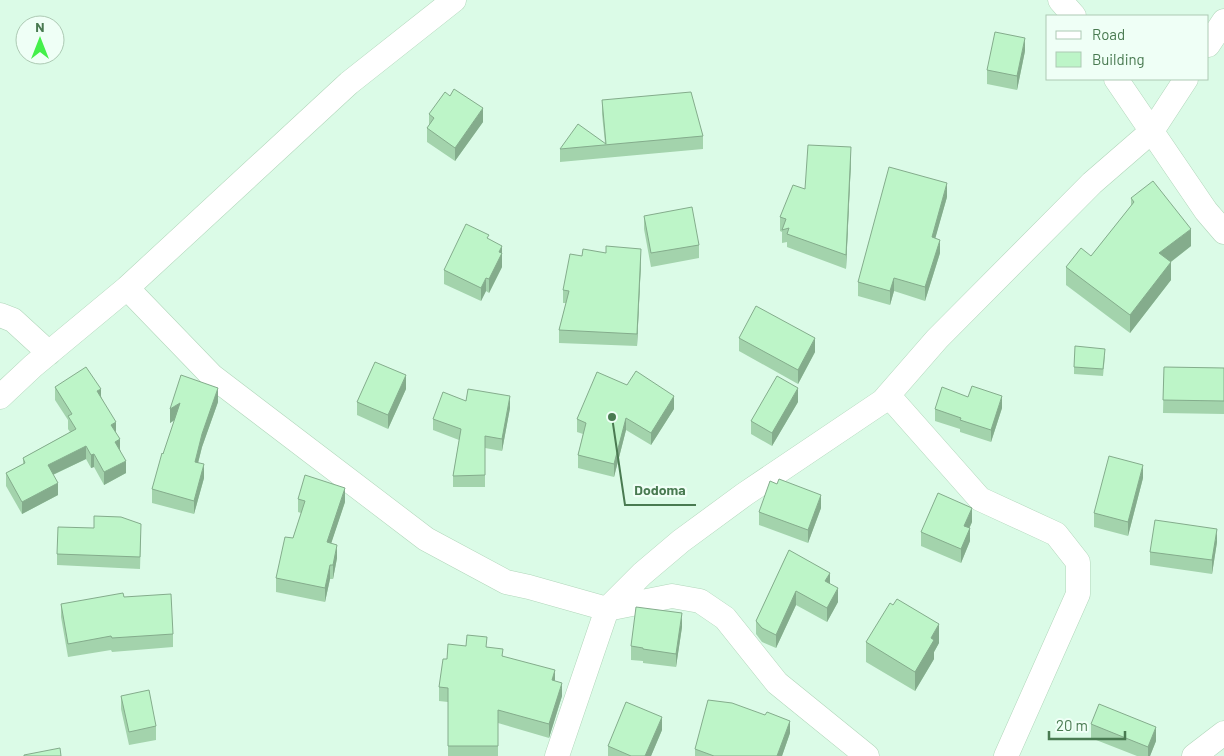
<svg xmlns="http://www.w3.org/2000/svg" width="1224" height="756" font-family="Barlow,sans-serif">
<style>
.residential{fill:#dbfbe7;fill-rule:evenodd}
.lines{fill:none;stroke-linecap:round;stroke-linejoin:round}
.street-casing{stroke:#b1d6ba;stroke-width:25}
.street{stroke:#fff;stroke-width:24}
.wall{fill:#a3d3ac}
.shaded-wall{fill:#84ac8c}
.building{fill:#bdf5c8;stroke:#84ac8c}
.leader{fill:none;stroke:#497a51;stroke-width:2}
.callout-dot{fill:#497a51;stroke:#effff6;stroke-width:2}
.callout-label{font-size:14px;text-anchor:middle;font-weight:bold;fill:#497a51;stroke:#effff6;stroke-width:4.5;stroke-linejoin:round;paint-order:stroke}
</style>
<rect width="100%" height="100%" fill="#e7fef1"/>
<path class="residential" d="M0,0H1224V756H0ZM1048,16H1208V79H1048ZM25,25H55V55H25Z"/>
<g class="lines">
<g class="street-casing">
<path id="street" d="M1060,0L1074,16
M1208,45L1224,21
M1116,79L1206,211L1224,232
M127,288L212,376L426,539L506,582L529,587L607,609L672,596L700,601L725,618L777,683L867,756
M0,315L13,320L49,353
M888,395L980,499L1056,534L1078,562V594L1006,756
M0,397L33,366L127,288L349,83L454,0
M557,756L607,609L642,574L681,541L745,494L883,401L937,339L1092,183L1152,131L1186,79
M1194,756L1224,733"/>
</g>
<use href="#street" class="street"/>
</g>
<path class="wall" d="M1025,51L1017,90L987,84V70Z
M450,96L483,122L455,161L427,142V128L429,125V114Z
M602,100L703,136V149L560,162V149L605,143L602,114Z
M851,161L846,269L787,247V242L782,243V232L780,231V217L805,189Z
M947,197L935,238L940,253L925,301L894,291L890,305L858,296V282Z
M1131,198L1191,246L1171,262V280L1130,333L1066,285V267L1091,256L1131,206Z
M644,216L699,245V258L651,267L644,229Z
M489,239L502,259V267L489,293L486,291L481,301L444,284V270Z
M582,256L641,262L637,346L559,343V330L566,303H563V290Z
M739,338L815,352L798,384L739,351Z
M1105,356L1103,376L1074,374V367Z
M1164,367L1224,368V414L1163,413Z
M55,387L101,396L116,433L126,473L104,485L94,467L91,468L86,459L53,475L58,495L22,514L6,486V473L23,464V458L70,432L68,429V420L55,400Z
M406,389L388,429L357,415V402Z
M968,397L1002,408L991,442L960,432V429L935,421V409Z
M466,401L510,408L502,451L485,448V487H453V476L459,440L433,430V419Z
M218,402L202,447L198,463L204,478L194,514L152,503V489L175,420L170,423V409Z
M798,402L772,446L751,434V421Z
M674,409L651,445L626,430L614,477L578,468V455L583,434L577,432V419Z
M1143,478L1128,536L1094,527V513Z
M298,499L345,502L331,543L337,558L333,579H330L325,602L276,592V578L293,538L301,513L298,512Z
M821,508L808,543L759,525V512Z
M972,522L970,527V541L961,563L921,546V532Z
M94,528L141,535L140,569L57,565V554Z
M1217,542L1212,574L1150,565V552Z
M789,550L830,584L838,602L827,622L796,605L776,648L762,642L756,634V621Z
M124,597L173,634V647L112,652L111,650L68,657L61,617V604Z
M682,627L676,667L643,663V661L631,660V646Z
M866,642L939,643L934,652V659L915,691L866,662Z
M466,646L487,647L503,656L555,681L562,696L549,738L498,723V756H448V702L439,701V687L447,659Z
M121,696L156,726V740L129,745L121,709Z
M1091,724L1156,741L1150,756H1137L1091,738Z
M662,730L651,756H608V746Z
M790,733L782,756H695V749Z"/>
<path class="shaded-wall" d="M1025,38V51L1017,90V76Z
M483,108V122L455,161V148Z
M851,147V161L846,269V255Z
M947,183V197L932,250V237Z
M1191,229V246L1159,271V253Z
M940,240V253L925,301V287Z
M502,246V267L489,293V279L499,252Z
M641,249V262L637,346V334Z
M1171,262V280L1130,333V315Z
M486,278V291L481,301V288Z
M894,278V291L890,305V291Z
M815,338V352L798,384V370Z
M406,375V389L388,429V415Z
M218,388V402L202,447L195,475V462L202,434Z
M798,388V402L772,446V433Z
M101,389V402L97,391Z
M510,396V408L502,451V439Z
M674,396V409L651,445V433Z
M1002,396V408L991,442V430Z
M180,403V416L170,423V409Z
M626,418V430L614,477V464Z
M116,422V435L111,425Z
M120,439V452L115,442Z
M86,446V459L48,477V465Z
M94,454V467L91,468V455Z
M126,461V473L104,485V472Z
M204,464V478L194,514V501Z
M1143,465V478L1128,536V522Z
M58,483V495L22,514V502Z
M345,488V502L327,556V542Z
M821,495V508L808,543V530Z
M972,508V522L964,539V526Z
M970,528V541L961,563V549Z
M1217,529V542L1212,574V560Z
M337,545V558L333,579V565Z
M330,565V579L325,602V588Z
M830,573V586L825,581Z
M838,588V602L827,622V608Z
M796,591V605L776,648V635Z
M682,613V627L676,667V654Z
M939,624V643L934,652V659L915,691V672L931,638Z
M555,670V684L552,680Z
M562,683V696L549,738V724Z
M662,717V730L651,756H645Z
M790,721V733L782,756H777Z
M1156,727V741L1150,756H1148V747Z"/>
<path class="building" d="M995,32L1025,38L1017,76L987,70Z
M454,89L483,108L455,148L427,128L434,118L429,114L445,92L450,96Z
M691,92L703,136L560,149L578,124L606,144L602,100Z
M808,145L851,147L846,255L787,234L789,228L782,230L786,219L780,217L793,185L805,189Z
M889,167L947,183L932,237L940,240L925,287L894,278L890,291L858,282Z
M1153,181L1191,229L1159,253L1171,262L1130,315L1066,267L1081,248L1091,256L1134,202L1131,198Z
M692,207L699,245L651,253L644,216Z
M466,224L489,235L487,238L502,246L499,252L502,253L489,279L486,278L481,288L444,270Z
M606,246L641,249L637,334L559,330L569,291L563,290L570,254L582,256L583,249L606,253Z
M756,306L815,338L798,370L739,338Z
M1075,346L1105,349L1103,369L1074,367Z
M375,362L406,375L388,415L357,402Z
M86,367L101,389L97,391L116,422L111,425L120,439L115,442L126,461L104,472L94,454L91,455L86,446L48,465L58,483L22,502L6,473L25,463L23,458L76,429L68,416L72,414L55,387Z
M1164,367L1224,368V401L1163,400Z
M636,371L674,396L651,433L626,418L614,464L578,455L586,423L577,419L597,372L627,385Z
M181,375L218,388L202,434L195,462L204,464L194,501L152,489L162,453L163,454L180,403L170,409Z
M777,376L798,388L772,433L751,421Z
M972,386L1002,396L991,430L960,420L961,418L935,409L942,387L968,397Z
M468,389L510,396L502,439L485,436V475L453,476L461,429L433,419L443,392L466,401Z
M1109,456L1143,465L1128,522L1094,513Z
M305,475L345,488L327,542L337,545L333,565H330L325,588L276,578L285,537L293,538L305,501L298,499Z
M779,479L821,495L808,530L759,512L770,481L777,484Z
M938,493L972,508L964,526L970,528L961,549L921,532Z
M94,516L121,517L141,524L140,557L57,554L58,527L94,528Z
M1155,520L1217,529L1212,560L1150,552Z
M789,550L830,573L825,581L838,588L827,608L796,591L776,635L762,628L756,621Z
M123,593L124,597L171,594L173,634L112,638L111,636L68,644L61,604Z
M897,599L939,624L931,638L934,640L915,672L866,642L890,603L893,605Z
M636,607L682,613L676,654L643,649V648L631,646Z
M467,635L487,637L486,647L503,649L502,656L555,670L552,680L562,683L549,724L498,710V746H448V688L439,687L443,659H447L448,644L466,646Z
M149,690L156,726L129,732L121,696Z
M708,700L732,703L765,715L767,712L790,721L777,756H714L695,749Z
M626,702L662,717L645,756H631L608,746Z
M1099,704L1156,727L1148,747L1091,724Z
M60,748L61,756H24V755Z"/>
<path class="leader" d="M612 417L625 505H696"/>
<circle class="callout-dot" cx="612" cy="417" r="5"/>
<g class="callout-label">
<text x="660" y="495">Dodoma</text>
</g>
<rect x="1046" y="15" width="162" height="65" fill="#effff6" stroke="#adcab4"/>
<rect x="1056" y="31" width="25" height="8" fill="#ffffff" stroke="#adcab4"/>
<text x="1092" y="40" font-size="15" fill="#497a51">Road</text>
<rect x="1056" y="52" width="25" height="15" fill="#bdf5c8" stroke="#adcab4"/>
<text x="1092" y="65" font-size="15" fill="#497a51">Building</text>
<g transform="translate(40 40)"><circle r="24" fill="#effff6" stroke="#adcab4"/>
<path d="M0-4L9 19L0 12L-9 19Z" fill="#44f04a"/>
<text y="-8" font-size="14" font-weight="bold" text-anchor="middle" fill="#497a51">N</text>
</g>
<path d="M1049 731v8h76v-8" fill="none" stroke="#497a51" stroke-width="2.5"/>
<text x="1056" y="731" font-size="15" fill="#497a51" stroke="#effff6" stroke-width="4" paint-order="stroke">20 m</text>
</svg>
